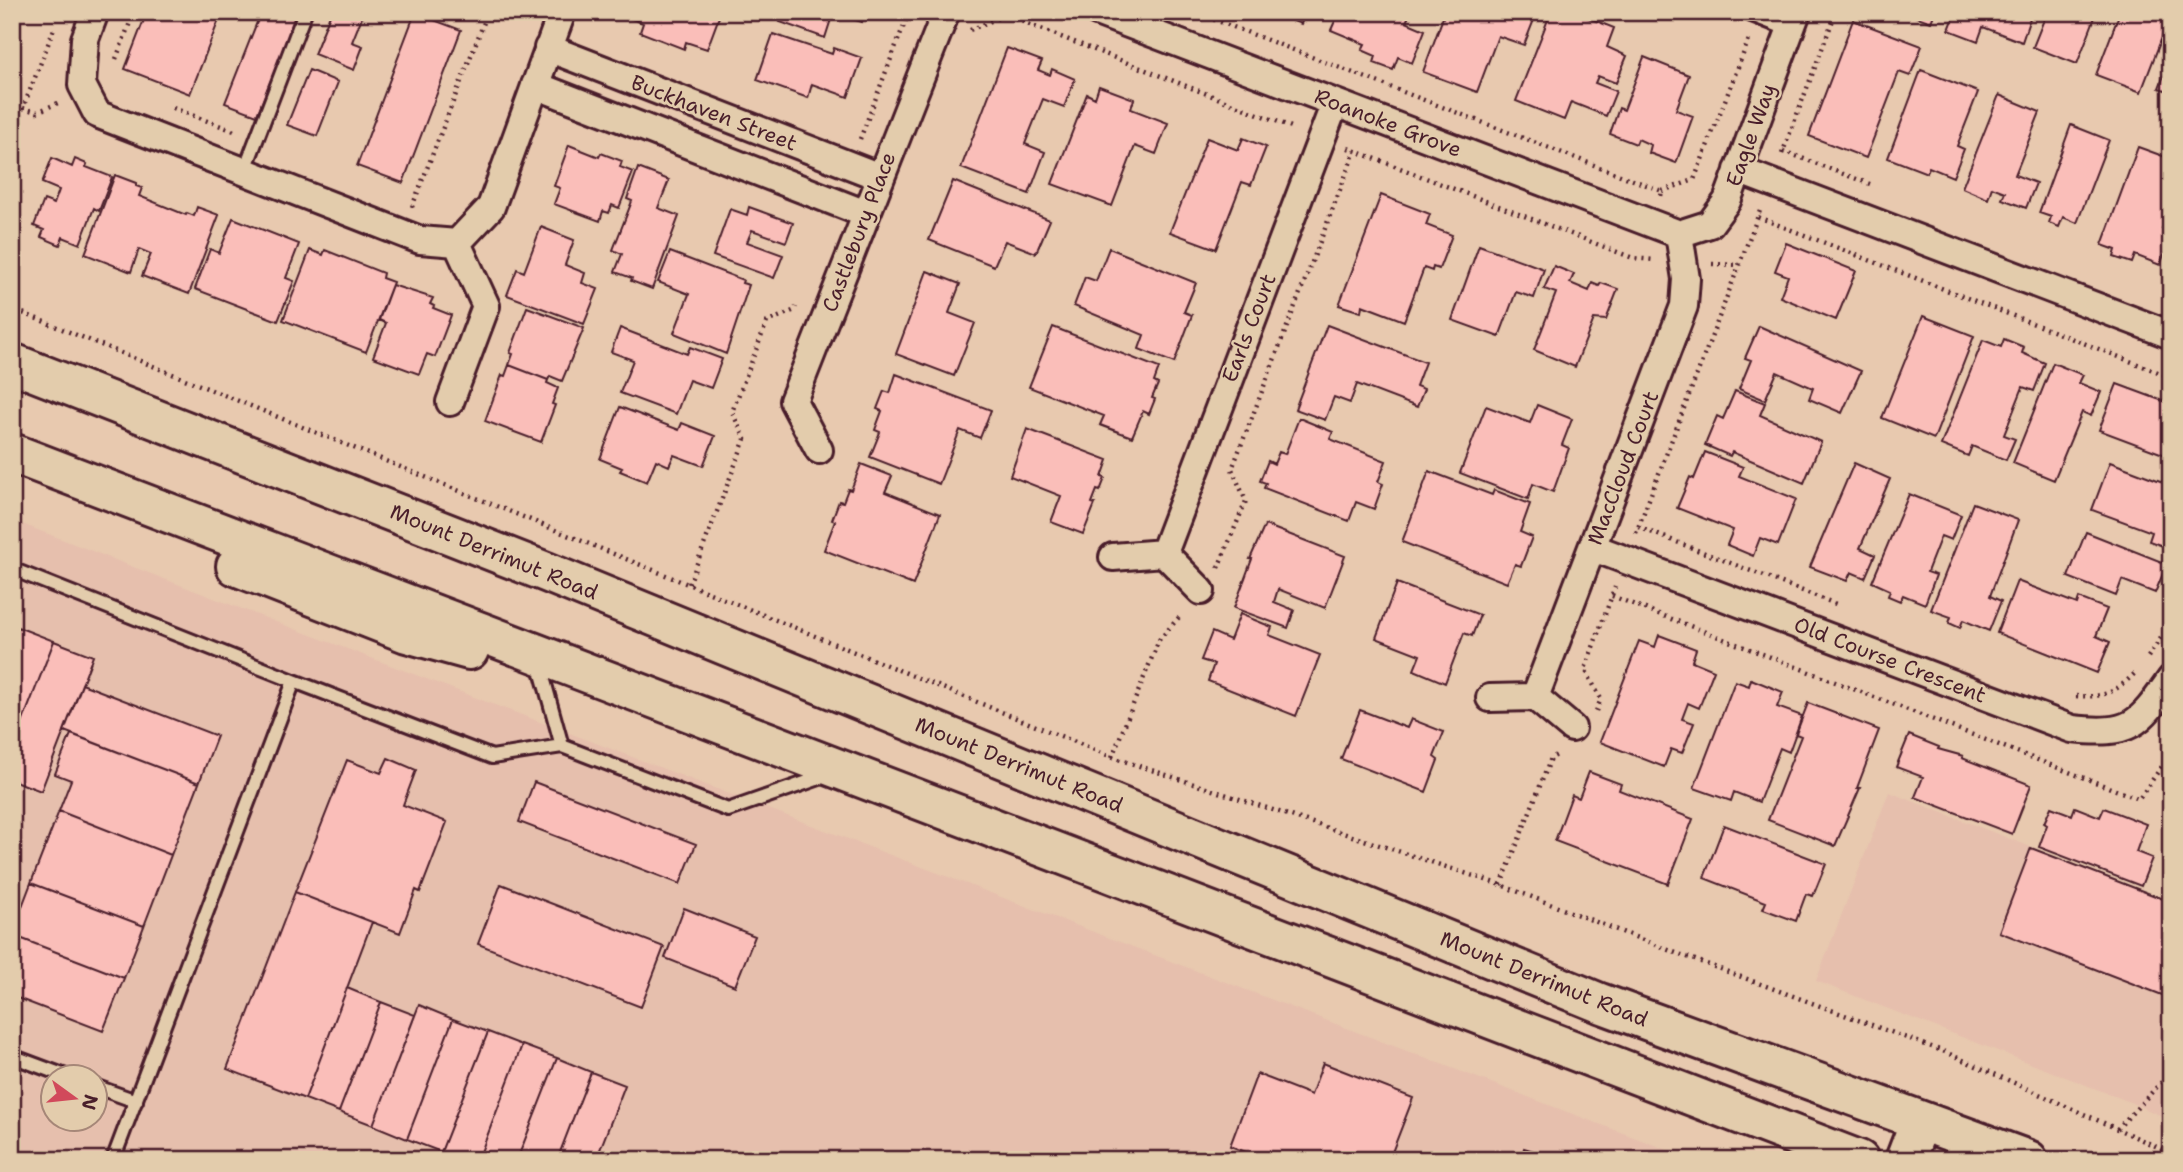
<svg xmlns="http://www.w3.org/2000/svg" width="2183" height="1172" font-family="'Shantell Sans',sans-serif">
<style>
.built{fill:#e6bfad;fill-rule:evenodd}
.building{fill:#fabeb9;stroke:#4a1f2b;stroke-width:2}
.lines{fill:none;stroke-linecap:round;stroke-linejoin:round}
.service-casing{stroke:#4a1f2b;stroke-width:18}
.minor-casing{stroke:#4a1f2b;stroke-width:32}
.primary-casing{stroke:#4a1f2b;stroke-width:44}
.path{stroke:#4a1f2b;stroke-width:4.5;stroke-dasharray:2 5;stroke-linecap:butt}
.service{stroke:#e3ccac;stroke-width:12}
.minor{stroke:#e3ccac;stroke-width:26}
.primary{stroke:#e3ccac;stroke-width:38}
.labels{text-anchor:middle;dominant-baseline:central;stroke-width:5;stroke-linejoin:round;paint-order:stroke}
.street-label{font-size:21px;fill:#4a1f2b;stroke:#e3ccac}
</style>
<rect width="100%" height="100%" fill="#e8c9af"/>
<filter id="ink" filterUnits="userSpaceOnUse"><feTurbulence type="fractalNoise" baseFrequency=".0143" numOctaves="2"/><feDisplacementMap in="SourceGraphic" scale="14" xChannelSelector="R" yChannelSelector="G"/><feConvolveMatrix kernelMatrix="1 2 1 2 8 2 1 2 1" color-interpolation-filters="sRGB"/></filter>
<g filter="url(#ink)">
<path class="built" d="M12,520L216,599L1694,1160H12ZM52,1078H94V1120H52Z
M1889,792L2171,901V1120L2125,1100L1816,981Z"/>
<path class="building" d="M147,12H222L190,94L125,69Z
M261,12H298L257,115L225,103Z
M331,12H364L352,42L363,46L354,70L314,54Z
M625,12H715L720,14L707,49L686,42L684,49L640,32L643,23L623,16Z
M784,12H865L862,22L833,13L825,38L780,22Z
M1287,12H1306L1301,24L1285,18Z
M1339,12H1411L1406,22L1425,30L1412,63L1398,57L1393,70L1374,63L1376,56L1362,50L1365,44L1331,30Z
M1445,12H1537L1524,45L1498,36L1477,92L1423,72Z
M1551,12H1574L1614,28L1607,47L1627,56L1616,83L1598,76L1595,83L1616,91L1606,116L1571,102L1564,120L1516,101Z
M1904,12H1935L1931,22Z
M1956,12H2032L2022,42L1983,27L1978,41L1949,30Z
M2047,12H2097L2077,64L2033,47Z
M2120,12H2171V28L2166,27L2141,92L2096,75Z
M415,13L461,30L403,183L357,166Z
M1853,20L1922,46L1910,76L1899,72L1866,158L1809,136Z
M773,34L832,54L834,48L862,58L848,97L812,84L808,98L757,80Z
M1007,48L1042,61L1038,70L1050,75L1052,69L1075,79L1064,107L1043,99L1025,144L1045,152L1029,194L961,168Z
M1644,57L1689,75L1676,110L1693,116L1676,163L1649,153L1651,145L1638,139L1636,144L1610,134L1619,108L1624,110Z
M2171,58V92L2159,88Z
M309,70L338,82L317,136L287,125Z
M1921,70L1978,92L1957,146L1964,149L1953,177L1929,167L1927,173L1888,158Z
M1099,86L1134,99L1131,109L1168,123L1156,154L1135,146L1112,206L1052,184L1087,94L1095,98Z
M1999,95L2040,112L2015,175L2036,183L2026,208L2002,199L2005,192L1992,187L1988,199L1962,188Z
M2071,125L2109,140L2077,223L2063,217L2059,227L2049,223L2051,217L2039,213Z
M1207,138L1238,150L1243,138L1266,147L1251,185L1242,182L1216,249L1170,232Z
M569,145L599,157L601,153L622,161L620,167L633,172L619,208L612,205L609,213L603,211L600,221L554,204L560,188L554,186Z
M2138,147L2171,159V205L2162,229L2171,232V237L2160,265L2135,255L2132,263L2114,257L2116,250L2102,245Z
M52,158L72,167L75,159L87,164L86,167L112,177L99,211L94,208L80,244L63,237L60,245L41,237L44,230L34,226L44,200L54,204L59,190L42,183Z
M638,168L669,180L658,208L679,216L652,289L631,281L632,278L615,272L622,254L613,250L632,201L627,199Z
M115,175L136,183V186L142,188L139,196L186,215L187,213L194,216L197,207L219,215L189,294L142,276L151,254L139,249L131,272L85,254Z
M953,181L1050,220L1036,253L1005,241L994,266L929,240Z
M1381,195L1430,214L1426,225L1452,235L1439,269L1433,267L1432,271L1424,268L1404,321L1362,305L1361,312L1339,305Z
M749,207L793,223L786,242L752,230L747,242L783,255L774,278L713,256L730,209L747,215Z
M233,218L299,244L286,278L294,281L278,321L195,289L210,249L219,253Z
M541,227L574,240L565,265L585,273L582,283L598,289L584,324L507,295L517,269L524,272Z
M1786,243L1856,271L1836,320L1780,297L1788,276L1775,271Z
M1479,245L1544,269L1534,298L1516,292L1499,337L1452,320Z
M1109,248L1196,283L1184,312L1192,315L1174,363L1139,349L1144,335L1074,306L1085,277L1096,281Z
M310,250L323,255L325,250L383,273L382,278L393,282L366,352L283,320Z
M670,252L743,280L742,283L749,285L726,354L674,333L689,294L658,282Z
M1554,266L1574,274L1570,283L1589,291L1592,283L1599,286L1601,283L1618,289L1606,320L1594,319L1575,367L1534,350L1556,293L1544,289Z
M927,271L960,284L949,313L975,323L954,376L896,354Z
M392,285L433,298L430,304L434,306L433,308L451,315L435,357L427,354L419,374L373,357L386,323L379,320Z
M527,307L584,328L562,381L550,376L548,380L509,365L513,354L510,353Z
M1923,316L1974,336L1934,439L1882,418Z
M1327,325L1425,362L1416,386L1424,389L1417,407L1357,384L1350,403L1334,397L1325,420L1295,409Z
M1759,326L1861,371L1842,413L1809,399L1813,388L1777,372L1765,400L1739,389L1751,360L1745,358Z
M1053,327L1159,368L1154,382L1158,384L1152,398L1155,399L1149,414L1143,411L1132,437L1100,425L1104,416L1029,387Z
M620,328L687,354L690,347L722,359L711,388L689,380L676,414L620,393L633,360L611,352Z
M2004,339L2024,347L2022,353L2045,363L2034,391L2023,387L2004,435L2015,439L2006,460L1972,446L1968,456L1941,445L1983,340L2001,347Z
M2053,363L2083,375L2079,383L2101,392L2091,416L2082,412L2054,480L2013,463Z
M509,365L548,380L547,383L558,388L552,404L555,405L541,442L485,421L502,375L505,376Z
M896,374L991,410L980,438L960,430L939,484L870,457L880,432L875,430L882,411L877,409L884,391L890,393Z
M2117,384L2171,404V457L2099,430Z
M1735,391L1765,403L1760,415L1821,442L1804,483L1732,452L1730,456L1705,445L1717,416L1723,419Z
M1537,405L1572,419L1562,445L1569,448L1553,492L1533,484L1528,499L1460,473L1486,406L1530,423Z
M620,407L679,430L682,423L715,436L703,466L674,455L669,466L656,460L647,482L620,471L622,468L600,459Z
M1299,418L1333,432L1330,439L1386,461L1378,482L1383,484L1374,509L1356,502L1349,521L1264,488L1266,483L1260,481L1268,461L1274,464L1279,452L1285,454Z
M1027,429L1108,460L1102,477L1105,478L1100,491L1097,490L1092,503L1095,504L1083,534L1051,522L1061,496L1010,476Z
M1705,452L1743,467L1739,476L1796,499L1778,545L1760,538L1753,556L1727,545L1733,530L1677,508L1690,477L1694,479Z
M2110,462L2171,485V549L2149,541L2152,532L2092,510Z
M1854,463L1890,479L1860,548L1875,555L1865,578L1851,572L1847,581L1810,567Z
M861,464L892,476L885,492L940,514L913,585L824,550L835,521L832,520L839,501L843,502L848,489L851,490Z
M1429,471L1492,495L1494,490L1530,504L1520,532L1532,537L1521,566L1515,564L1507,583L1402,542Z
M1909,494L1961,515L1951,540L1941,536L1927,572L1936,575L1925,604L1903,595L1900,601L1888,596L1890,590L1872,582Z
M1973,503L2018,520L1990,596L2001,601L1989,631L1963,620L1960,628L1949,623L1951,617L1931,610Z
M1265,525L1345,556L1325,608L1278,589L1274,602L1294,610L1288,628L1234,608L1252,559H1250Z
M2086,532L2167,564L2155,593L2122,580L2116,596L2068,577Z
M2017,581L2077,604L2079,598L2107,609L2096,636L2110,642L2097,673L1997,633Z
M1397,583L1480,615L1472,636L1464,633L1445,683L1414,670L1420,655L1376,638Z
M1240,614L1272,627L1269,635L1320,655L1296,716L1208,681L1214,664L1201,660L1212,632L1230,640Z
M15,626L54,641L12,749V634Z
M1659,635L1696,649L1692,661L1714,670L1699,708L1688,703L1682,719L1694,723L1682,753L1671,749L1664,767L1600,742L1639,641L1655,647Z
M54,641L93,656L41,791L12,780V749Z
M1751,679L1783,692L1777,707L1802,716L1789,752L1780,748L1759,802L1734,792L1731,801L1694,788L1735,681L1749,686Z
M82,684L217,736L199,783L64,731Z
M1808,703L1879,730L1857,788H1860L1835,846L1768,820L1801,736L1796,734Z
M1360,710L1407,728L1411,719L1444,732L1434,757L1438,760L1426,792L1341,759Z
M71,734L199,783L171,855L59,811L71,780L55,774Z
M1909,735L1939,747L1938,749L1963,756L1962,758L2031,785L2012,834L1915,797L1923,777L1896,767Z
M388,758L416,770L403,805L447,822L420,892L416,890L400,933L295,892L347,760L381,773Z
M1589,772L1621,784L1619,790L1693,819L1668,884L1555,841L1572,795L1579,798Z
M534,782L696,844L680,884L519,822Z
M2051,807L2072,815L2075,807L2100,817L2104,808L2146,824L2136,852L2152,858L2141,886L2039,847L2047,825L2044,823Z
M59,811L171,855L144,926L31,883Z
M1724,825L1826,864L1813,896L1806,894L1796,921L1763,909L1766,902L1704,878Z
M2031,848L2171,902L2170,998L1999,932Z
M31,883L144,926L124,978L12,935V918L13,915L18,917Z
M501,884L664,947L641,1007L478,944Z
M295,892L372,922L305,1099L227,1069Z
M684,908L755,936L735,986L665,958Z
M12,935L124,978L103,1031L12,996Z
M347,988L381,1002L339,1112L305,1099Z
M381,1002L415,1015L373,1125L339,1112Z
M419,1005L453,1019L407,1139L373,1125Z
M453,1019L488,1032L441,1152L407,1139Z
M488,1032L522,1045L478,1160H462L441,1152Z
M522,1045L557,1058L517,1160H478Z
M557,1058L591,1072L557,1160H517Z
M1323,1063L1413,1098L1389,1160H1267L1230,1146L1257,1074L1311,1095Z
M591,1072L625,1085L596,1160H557Z
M1524,1148L1553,1157L1552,1160H1521Z"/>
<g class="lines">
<g class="service-casing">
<path id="service" d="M1744,12L1790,30
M244,172L305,12
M12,569L294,681
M541,670L562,746L728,810L828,775
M12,1056L71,1078
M94,1086L136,1101
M113,1160L294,681L492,757L562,746"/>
</g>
<g class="minor-casing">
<path id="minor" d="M95,12L85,39L82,85L97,114L420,240L457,243L491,207L562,12
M1097,12L1679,234
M548,48L880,177
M535,85L866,214
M1738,170L2171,335
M1679,234L1710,224L1727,201L1797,12
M450,402L486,306L457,243
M819,450L793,401L946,12
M1594,548L2072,729C2131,735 2138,726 2171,679
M1164,553L1335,103
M1113,557L1164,553L1201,591
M1535,697L1684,306L1686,279L1679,234
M1490,698L1535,697L1572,728"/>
</g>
<g class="primary-casing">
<path id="primary" d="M12,363L546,572L1600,1003L2028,1160
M12,453C629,686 1243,925 1859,1160
M236,566L407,633L469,650
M1905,1160L1920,1121"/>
</g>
<path class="path" d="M1194,12L1662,191L1661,196
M970,30L1005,15L1294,128
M116,59L134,12
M23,108L37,112L58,103
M173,108L237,132
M12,136L54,29
M860,139L909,12
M1348,148L1633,258L1654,260
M1783,151L1870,184
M1782,154L1836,12
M1662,191L1694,180L1749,39
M412,207L488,12
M1758,217L2171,377
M1712,264L1739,265
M12,306L13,309L1112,757L1501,885L1671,951L1945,1052L2171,1153
M1638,527L1836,604
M1636,533L1761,208
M1218,568L1246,501L1232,469L1355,151
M689,584L745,439L732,412L767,322L795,310L796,307
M1612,596L2139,799L2171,753
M2148,657L2171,623
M2076,696C2105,698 2116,692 2136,672
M1596,711L1601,699L1585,669L1615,587
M1112,757L1159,640L1182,614
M1501,885L1551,758L1559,754
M2117,1129L2171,1072"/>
<use href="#service" class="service"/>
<use href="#minor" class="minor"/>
<use href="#primary" class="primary"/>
</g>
</g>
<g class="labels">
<g class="street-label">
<text transform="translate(714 113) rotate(21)">Buckhaven Street</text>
<text transform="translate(1388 123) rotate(21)">Roanoke Grove</text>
<text transform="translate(1751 135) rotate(-70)">Eagle Way</text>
<text transform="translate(859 232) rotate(-69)">Castlebury Place</text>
<text transform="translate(1249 328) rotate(-69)">Earls Court</text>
<text transform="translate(1623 468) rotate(-69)">MacCloud Court</text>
<text transform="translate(494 552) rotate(22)">Mount Derrimut Road</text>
<text transform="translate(1890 660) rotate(21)">Old Course Crescent</text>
<text transform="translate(1019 765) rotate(22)">Mount Derrimut Road</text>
<text transform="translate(1544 979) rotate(22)">Mount Derrimut Road</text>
</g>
</g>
<rect width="2183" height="1172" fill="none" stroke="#e3ccac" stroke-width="42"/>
<rect x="21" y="21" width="2141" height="1130" fill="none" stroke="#4a1f2b" stroke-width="2.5" filter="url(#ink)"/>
<g transform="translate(74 1098) rotate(105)"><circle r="33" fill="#e3ccac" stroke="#a68778" stroke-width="2"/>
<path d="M0-5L12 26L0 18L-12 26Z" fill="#d1495b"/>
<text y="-10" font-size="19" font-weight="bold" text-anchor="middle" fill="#4a1f2b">N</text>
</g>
</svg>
